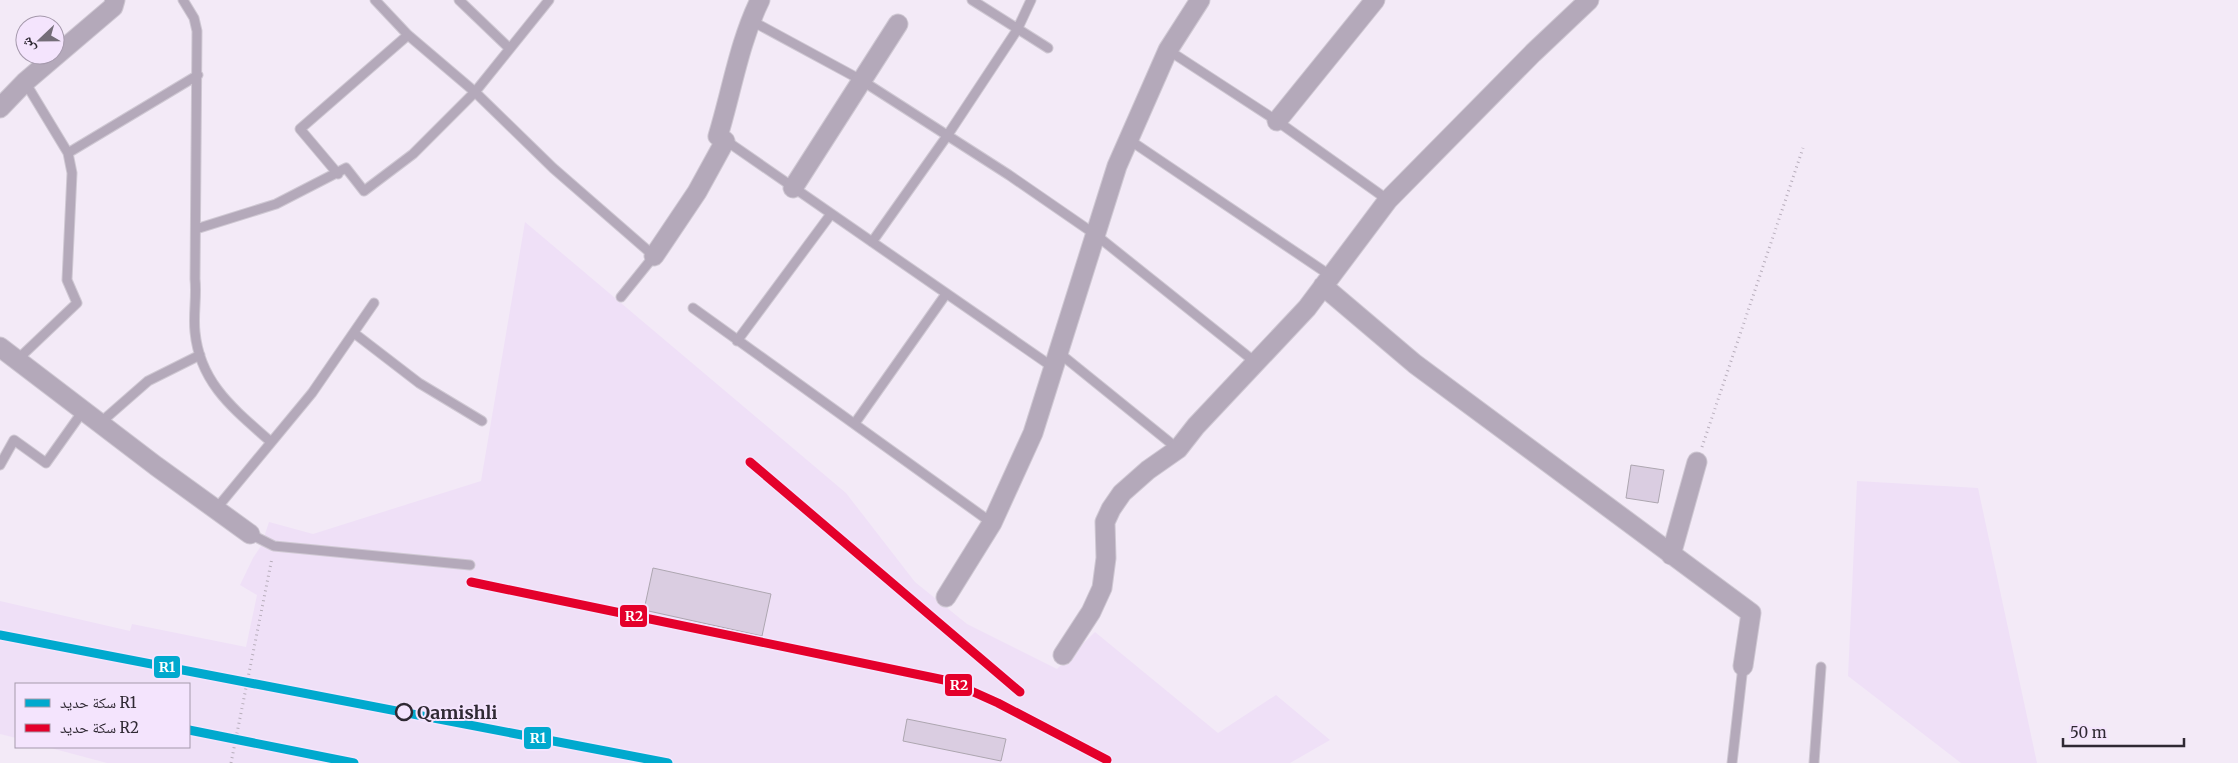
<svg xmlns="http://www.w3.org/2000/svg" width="2238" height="763" font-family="Merriweather,'Noto Naskh Arabic',serif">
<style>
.built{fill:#efe0f7}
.building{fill:#dacde1;stroke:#ada6b0}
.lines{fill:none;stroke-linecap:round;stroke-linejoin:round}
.service-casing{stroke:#cfc8d3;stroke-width:11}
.minor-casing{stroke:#cfc8d3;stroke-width:21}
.path{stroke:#b8aebc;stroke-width:3;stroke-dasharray:1 4;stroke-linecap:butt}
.service{stroke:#b4a9ba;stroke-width:9}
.minor{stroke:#b4a9ba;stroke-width:19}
.rail-1-casing{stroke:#f4e4fd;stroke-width:12}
.rail-2-casing{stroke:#f4e4fd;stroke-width:12}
.rail-1{stroke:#00a9ce;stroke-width:9}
.rail-2{stroke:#e4002b;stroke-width:9}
.stop-dot{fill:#f4e4fd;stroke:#2f2933;stroke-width:2.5}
.labels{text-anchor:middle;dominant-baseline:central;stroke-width:4;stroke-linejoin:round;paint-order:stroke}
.stop-label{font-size:18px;font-weight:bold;fill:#2f2933;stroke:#f4e4fd;text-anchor:start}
.line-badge{stroke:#f4e4fd;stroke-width:2}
.badge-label{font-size:14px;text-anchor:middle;font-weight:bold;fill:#fff}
</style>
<rect width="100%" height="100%" fill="#f3eaf7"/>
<path class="built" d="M525,222L846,493L915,582L967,624L1057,669L1095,632L1218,733L1276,695L1330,740L1290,763H107L47,747H189V684H16V738L0,734V601L130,631L132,624L246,647L257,595L240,585L253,558L261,546L269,522L313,534L481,481Z
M1857,481L1978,488L2037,763H1961L1848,676Z"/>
<path class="building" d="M1631,465L1664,470L1658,503L1626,498Z
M653,568L771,594L762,636L644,610Z
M907,719L1006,739L1001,761L903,741Z"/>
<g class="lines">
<g class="service-casing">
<path id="service" d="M183,0L194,18L197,31L195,279C197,296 193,314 195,332C200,384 235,410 271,442
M375,0L408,35L475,92L553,168L654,256L621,297
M459,0L509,48
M972,0L1048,48
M750,20L861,80L1009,175L1096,235L1255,362
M1168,50L1277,121L1388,200
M25,82L68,153
M1128,139L1331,276
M725,140L1054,368
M338,174L300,129L408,35
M196,229L276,204L346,168L364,191L413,154L475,92L549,0
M872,242L947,136L1017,30L1031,0
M693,308L992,523
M354,333L419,383L482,421
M737,341L831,214
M1058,352L1178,449
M17,360L77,303L67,280L72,173L68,153L198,75
M100,423L148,381L200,355
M855,423L946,294
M0,465L14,440L46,463L83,411
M216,509L312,393L374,303
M250,534L274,546L470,565
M1732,763L1743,666
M1814,763L1821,667"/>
</g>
<g class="minor-casing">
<path id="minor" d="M0,108L25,82L113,7L115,0
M1277,121L1375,0
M793,188L898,24
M654,256L697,192L725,141L718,136C732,90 739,43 760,0
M1323,286L1415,364L1751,613L1743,666
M0,347L156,466L250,534
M1671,555L1697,462
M946,597L992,523L1033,433L1117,166L1168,50L1200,0
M1063,655L1091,612L1102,588L1106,558L1105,522L1111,509L1122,493L1148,470L1178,449L1196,426L1307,308L1388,200L1533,53L1589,0"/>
</g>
<path class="path" d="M1702,447L1803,148
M231,763L272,558"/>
<use href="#service" class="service"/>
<use href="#minor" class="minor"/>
<g class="rail-1-casing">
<path id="rail-1" d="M0,635L668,763
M189,730L354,763"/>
</g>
<g class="rail-2-casing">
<path id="rail-2" d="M750,462L1020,692
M471,582L949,681L998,703L1107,760"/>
</g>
<use href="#rail-1" class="rail-1"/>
<use href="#rail-2" class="rail-2"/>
</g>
<circle class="stop-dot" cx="404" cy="712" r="8"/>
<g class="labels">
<g class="stop-label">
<text x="417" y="712">Qamishli</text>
</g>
</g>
<g class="line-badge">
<rect x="619" y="604" width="29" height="24" rx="5" fill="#e4002b"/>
<rect x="153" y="655" width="28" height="24" rx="5" fill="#00a9ce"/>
<rect x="944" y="673" width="29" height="24" rx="5" fill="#e4002b"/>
<rect x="523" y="726" width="29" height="24" rx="5" fill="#00a9ce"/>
</g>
<g class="badge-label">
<text x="634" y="621">R2</text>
<text x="167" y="672">R1</text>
<text x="959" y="690">R2</text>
<text x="538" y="743">R1</text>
</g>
<rect x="15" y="683" width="175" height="65" fill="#f4e4fd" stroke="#a599ac"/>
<rect x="25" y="699" width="25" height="8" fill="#00a9ce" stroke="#a599ac"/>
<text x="60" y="708" font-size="15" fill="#2f2933">سكة حديد R1</text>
<rect x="25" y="724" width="25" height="8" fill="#e4002b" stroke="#a599ac"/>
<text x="60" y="733" font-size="15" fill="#2f2933">سكة حديد R2</text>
<g transform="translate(40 40) rotate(248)"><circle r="24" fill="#f4e4fd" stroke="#a599ac"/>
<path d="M0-4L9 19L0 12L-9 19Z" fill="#746d78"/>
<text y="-8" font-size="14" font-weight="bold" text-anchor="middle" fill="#2f2933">ش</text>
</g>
<path d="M2063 738v8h121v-8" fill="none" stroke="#2f2933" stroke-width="2.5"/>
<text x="2070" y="738" font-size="15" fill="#2f2933" stroke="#f4e4fd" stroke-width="4" paint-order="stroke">50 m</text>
</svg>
